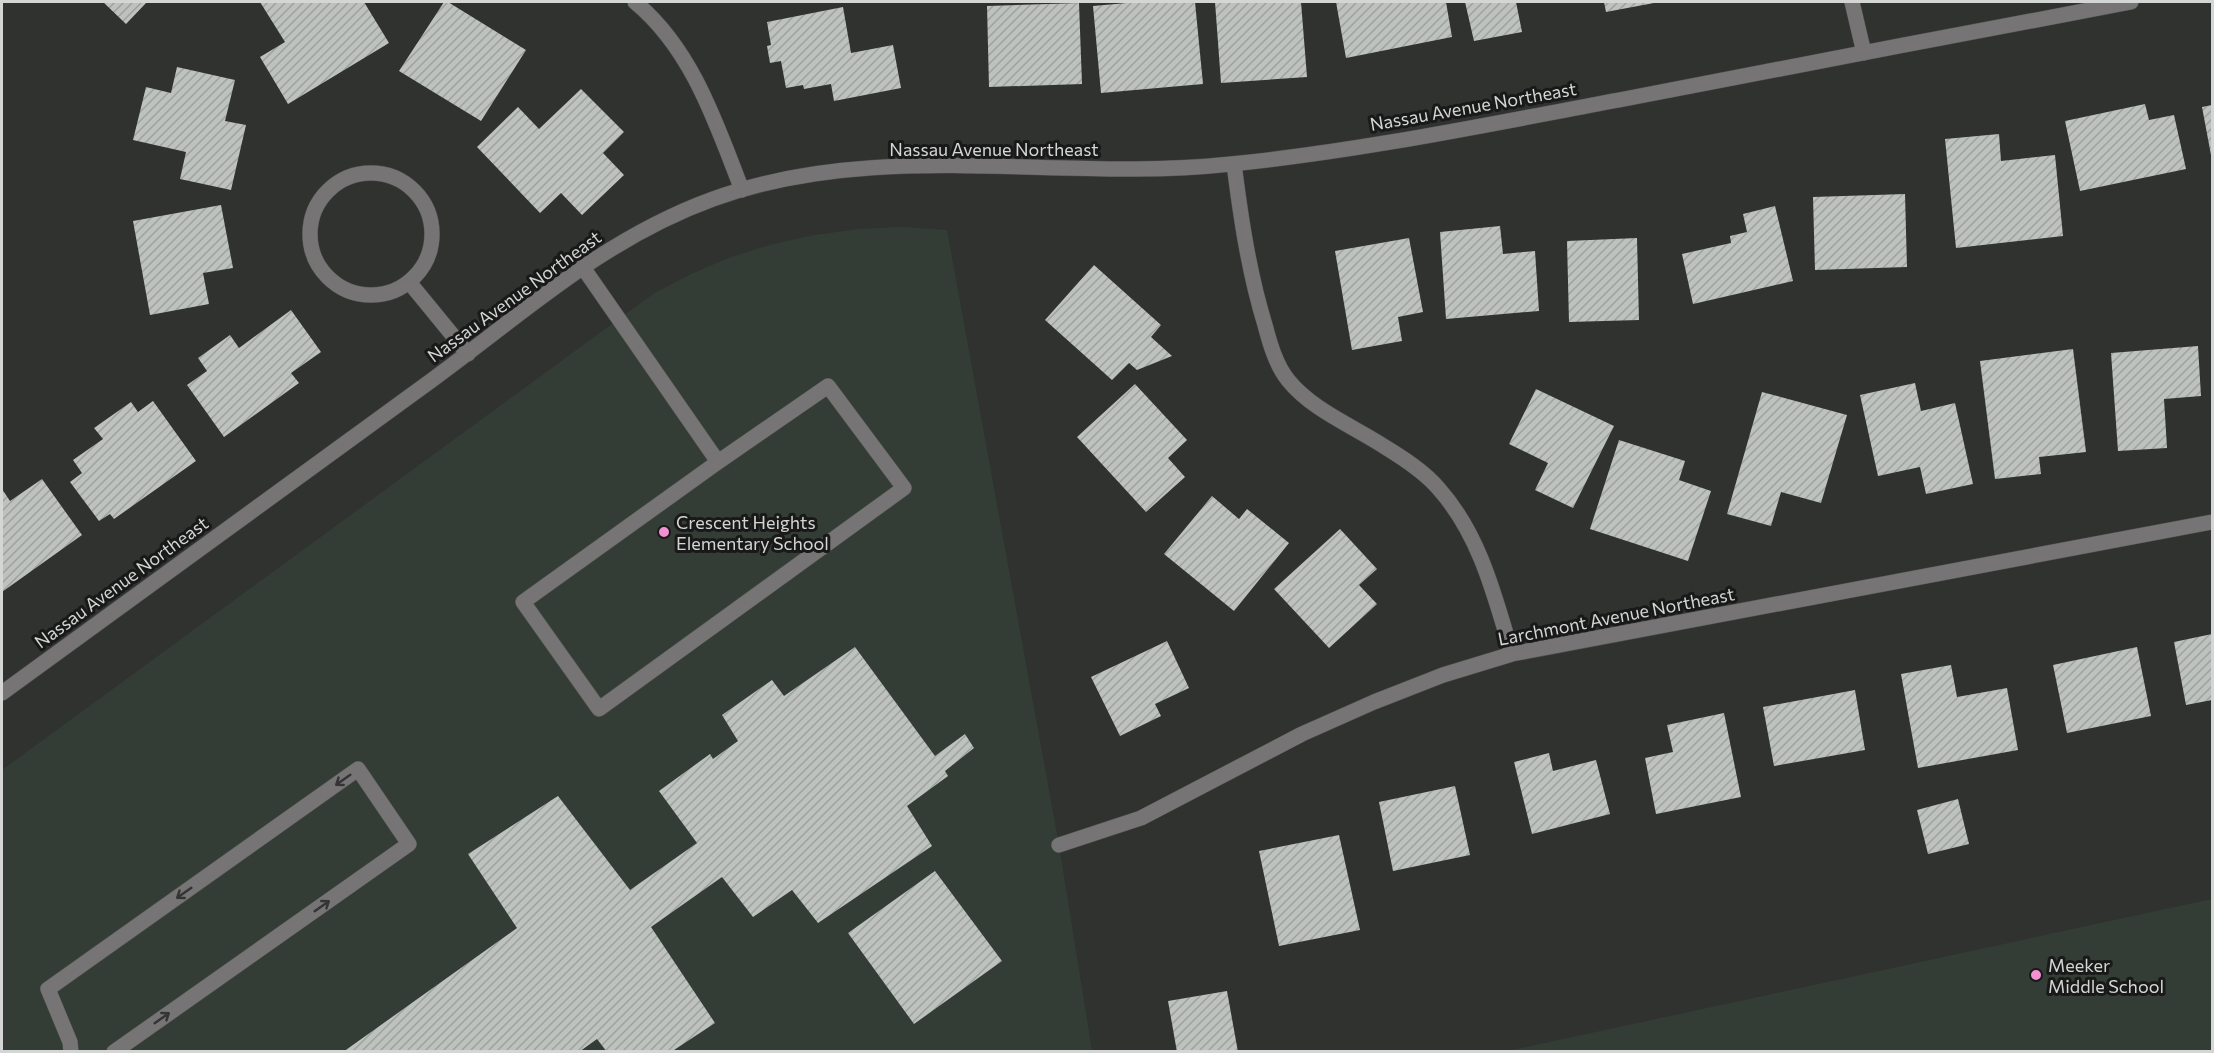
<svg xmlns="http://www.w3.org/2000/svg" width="2214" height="1053" font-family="Commissioner,sans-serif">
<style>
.built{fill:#343d35}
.building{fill:url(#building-hatch)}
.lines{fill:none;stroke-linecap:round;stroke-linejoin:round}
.minor-casing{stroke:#4d504d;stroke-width:16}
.minor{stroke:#767475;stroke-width:15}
.oneway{stroke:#343434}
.poi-dot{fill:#f491d3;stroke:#181918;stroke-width:2}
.labels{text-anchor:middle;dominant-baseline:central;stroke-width:6;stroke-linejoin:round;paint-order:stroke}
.street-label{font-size:18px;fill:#d3d6d4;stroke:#181918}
.poi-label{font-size:18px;fill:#d3d6d4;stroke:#181918;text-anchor:start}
</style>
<defs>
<pattern id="building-hatch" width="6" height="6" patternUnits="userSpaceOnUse" patternTransform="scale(1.5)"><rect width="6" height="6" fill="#bdc2be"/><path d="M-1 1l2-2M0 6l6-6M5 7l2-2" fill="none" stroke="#9ea29e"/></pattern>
</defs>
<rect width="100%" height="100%" fill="#2f322f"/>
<path class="built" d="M903,227L947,230L1059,845L1092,1051H2V770L653,294L691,274L731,257L773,244L815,235L859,229Z
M2212,899V1051H1508Z"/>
<path class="building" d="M103,2H147L126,24Z
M260,2H364L389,43L288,104L260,57L285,42Z
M444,2H448L526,50L481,121L399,71Z
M1138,2H1195L1203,84L1101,93L1093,6Z
M1215,2H1301L1307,77L1221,83Z
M1336,2H1446L1452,37L1346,58Z
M1465,2H1516L1522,32L1474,41Z
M1604,2H1654V3L1606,12Z
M1079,3L1082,84L989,87L987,6Z
M843,7L851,53L893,45L901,88L834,101L831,84L804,89L803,85L786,88L781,61L770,63L767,46L771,45L767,22Z
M177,67L235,80L225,121L246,125L231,190L180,179L186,152L133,140L146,87L171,93Z
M581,89L624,132L603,153L624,175L582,215L561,193L540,213L477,147L518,107L539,129Z
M2145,104L2149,120L2174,115L2186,169L2080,191L2065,121Z
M2212,105V155H2211L2202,107Z
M1999,134L2001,161L2055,155L2063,236L1956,248L1945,139Z
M1905,194L1907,267L1815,270L1813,197Z
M221,205L233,268L203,273L209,304L150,315L133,221Z
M1775,206L1793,281L1693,304L1682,254L1731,243L1730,236L1747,232L1743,214Z
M1500,226L1503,254L1535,251L1539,311L1446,319L1440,232Z
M1409,238L1423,312L1398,317L1402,341L1352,350L1335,251Z
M1637,238L1639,320L1569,322L1567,241Z
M1094,265L1161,325L1151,337L1172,356L1137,370L1129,363L1112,380L1045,320Z
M291,310L321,352L291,373L299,383L224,437L187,385L207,371L198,358L230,335L239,348Z
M2198,346L2201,396L2164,399L2167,448L2118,451L2111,353Z
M2073,349L2086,452L2039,457L2041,474L1995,479L1980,361Z
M1915,383L1921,411L1955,403L1973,484L1926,494L1920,467L1878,476L1860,395Z
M1135,384L1187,440L1168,458L1185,477L1146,512L1077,437Z
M1536,389L1614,426L1573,508L1535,490L1548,463L1509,444Z
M1762,392L1847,415L1821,503L1781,492L1771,526L1727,514Z
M153,401L196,461L114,519L110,514L99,521L70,482L82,473L73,460L103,439L94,428L131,402L138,412Z
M1619,440L1685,461L1679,480L1711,491L1688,561L1590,529Z
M42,479L82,535L2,592V489L10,501Z
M1212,496L1239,519L1247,509L1289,543L1234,611L1164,554Z
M1340,529L1377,569L1359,585L1377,604L1329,648L1274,589Z
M2212,634V700L2186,705L2174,642Z
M1167,641L1189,688L1155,704L1161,716L1120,736L1091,677Z
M855,647L935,756L965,734L974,748L945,771L948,776L907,806L932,846L818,923L792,890L753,917L722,877L651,927L715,1023L671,1052H607L597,1039L579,1052H343L517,928L468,854L558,796L630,890L697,843L659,791L710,754L713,759L738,741L722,715L772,680L784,696Z
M2137,647L2151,716L2067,733L2053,665Z
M1951,665L1957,697L2007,688L2018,750L1918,768L1901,674Z
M1855,690L1865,750L1774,766L1763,707Z
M1724,713L1741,797L1656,814L1645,758L1673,752L1667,725Z
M1549,753L1553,771L1596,760L1610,814L1532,834L1514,762Z
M1455,786L1470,855L1393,871L1379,802Z
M1958,799L1969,844L1928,854L1917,810Z
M1339,835L1360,930L1279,946L1259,851Z
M935,871L1002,961L914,1024L848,933Z
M1227,991L1238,1052H1177L1168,1001Z"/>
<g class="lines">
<g class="minor-casing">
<path id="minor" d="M635,2C692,49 716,123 742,190
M1852,2L1864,53
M1234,164C1241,219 1249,273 1265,325C1270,344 1276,365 1288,380C1312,410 1353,426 1385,447C1403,458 1425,472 1439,489C1480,535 1495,597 1512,654
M310 234a61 61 0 1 1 122 0a61 61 0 1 1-122 0Z
M582,266L718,462L523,602L599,709L904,488L828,386L718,462
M409,282L468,354
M2,693C145,589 289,484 432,380C525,312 603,239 713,199C880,138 1059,183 1231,164C1361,151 1490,124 1619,100C1790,67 1960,34 2131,2
M1059,845L1141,818L1302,734L1374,702L1443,675L1512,654L2212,522
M71,1052L70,1042L48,989L358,769L409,844L114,1052"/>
</g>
<use href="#minor" class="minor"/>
</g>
<defs><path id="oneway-shaft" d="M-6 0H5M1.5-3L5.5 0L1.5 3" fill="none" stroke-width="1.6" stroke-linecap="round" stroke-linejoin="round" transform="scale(1.5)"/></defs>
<g class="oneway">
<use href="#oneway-shaft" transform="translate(343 780) rotate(145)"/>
<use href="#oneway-shaft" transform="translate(184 893) rotate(145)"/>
<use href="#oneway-shaft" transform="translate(322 906) rotate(-35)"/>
<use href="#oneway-shaft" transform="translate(162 1018) rotate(-35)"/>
</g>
<g class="poi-dot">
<circle cx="664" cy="532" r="6"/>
<circle cx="2036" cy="975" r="6"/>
</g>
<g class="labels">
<g class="street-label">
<text transform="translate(1473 106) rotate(-10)">Nassau Avenue Northeast</text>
<text x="994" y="149">Nassau Avenue Northeast</text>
<text transform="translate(514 296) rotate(-36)">Nassau Avenue Northeast</text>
<text transform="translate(121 582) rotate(-36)">Nassau Avenue Northeast</text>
<text transform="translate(1616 616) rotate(-11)">Larchmont Avenue Northeast</text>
</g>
<g class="poi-label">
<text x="676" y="522">Crescent Heights<tspan x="676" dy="21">Elementary School</tspan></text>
<text x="2048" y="965">Meeker<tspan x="2048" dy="21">Middle School</tspan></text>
</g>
</g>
<rect width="2214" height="1053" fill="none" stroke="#d3d6d4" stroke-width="6"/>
</svg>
